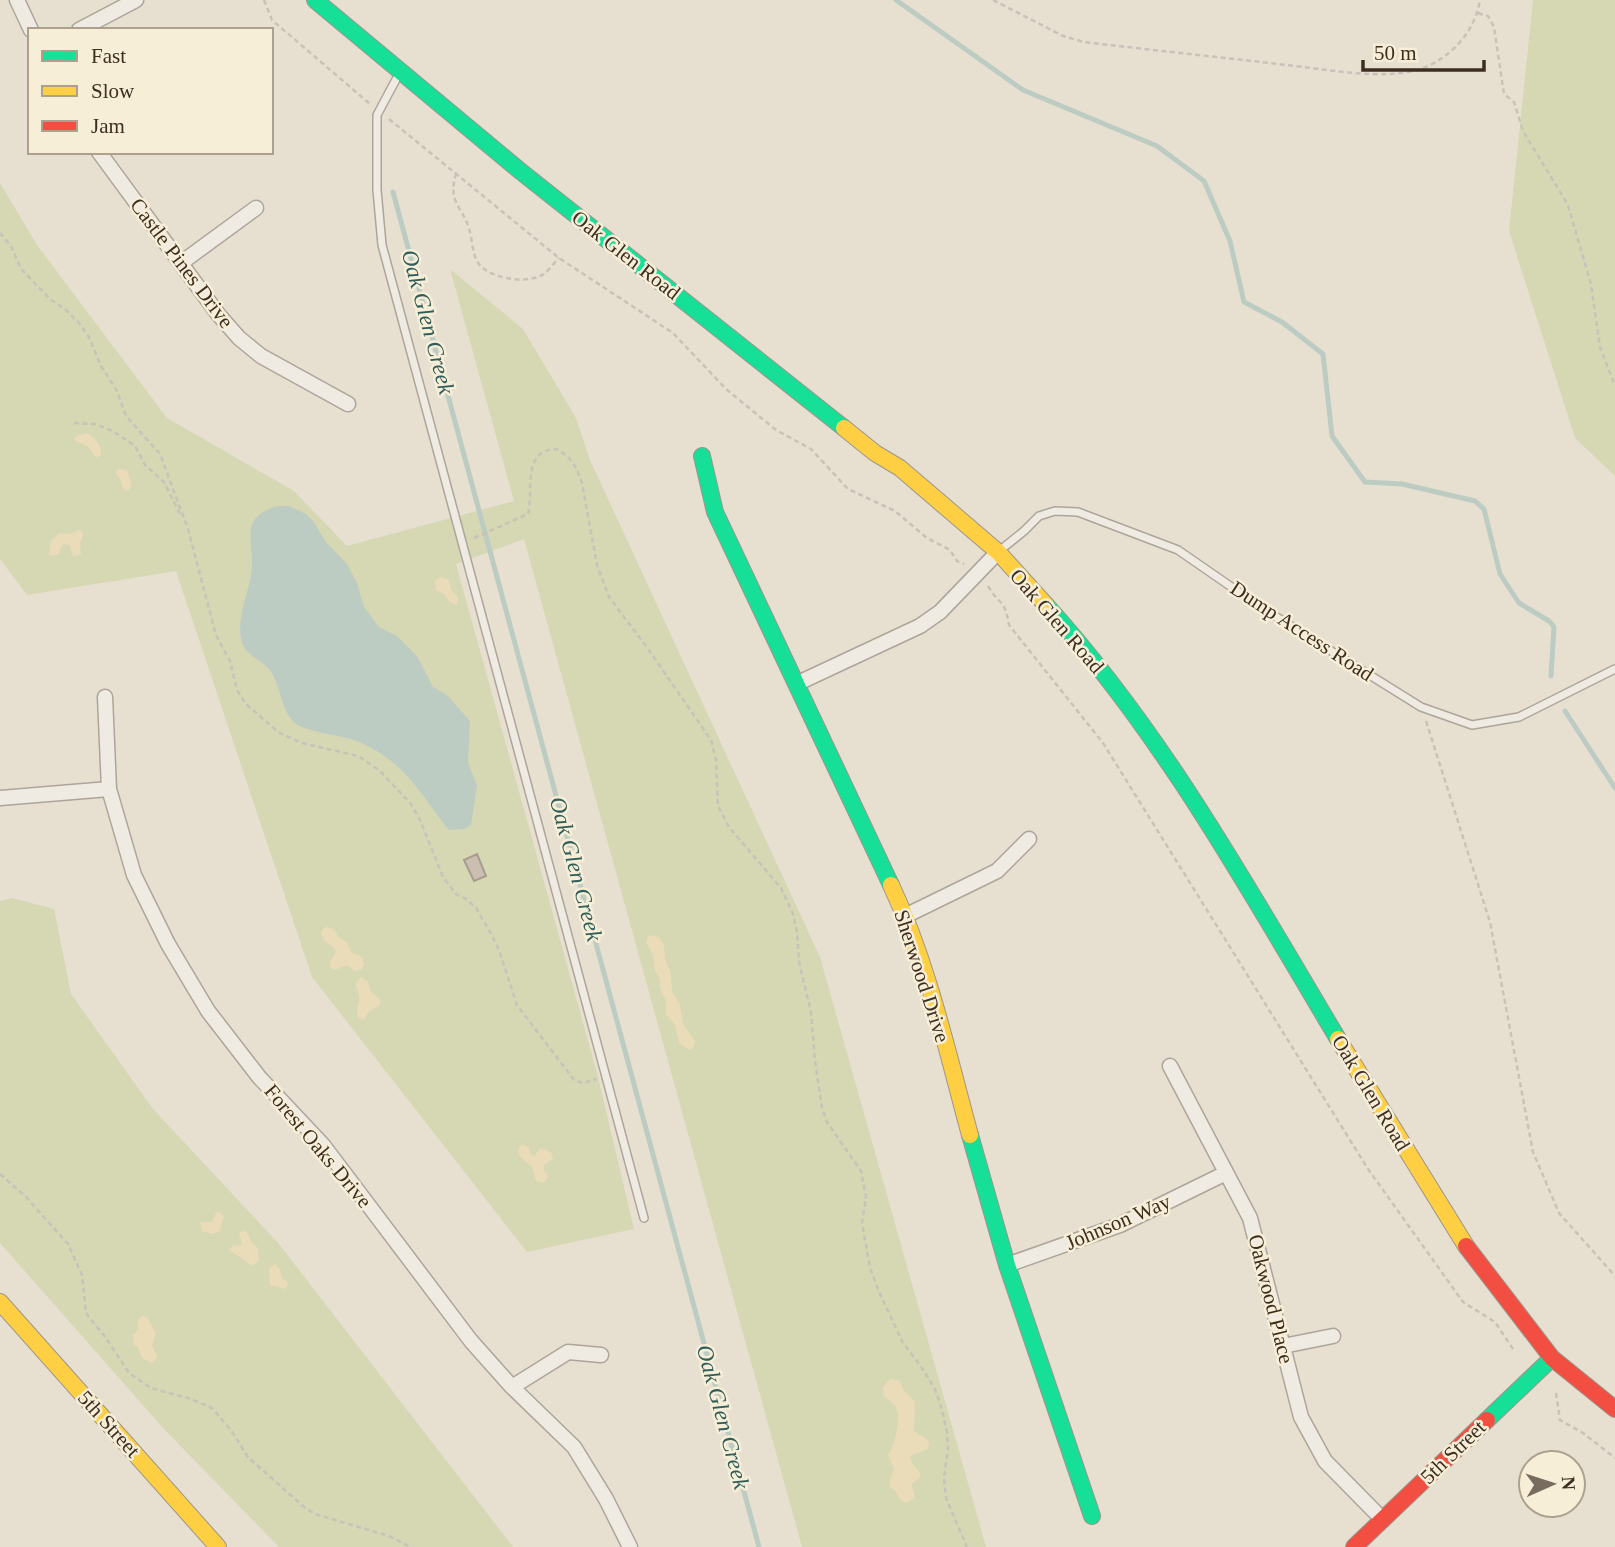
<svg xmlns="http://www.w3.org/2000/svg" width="1615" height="1547" font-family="Georgia,serif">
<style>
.green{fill:#d6d7b3}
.sand{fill:#eadcb9}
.water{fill:#bcccc2}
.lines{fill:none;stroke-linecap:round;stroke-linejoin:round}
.stream{stroke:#bcccc2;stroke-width:5}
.building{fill:#cbbfb2;stroke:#a89c90;stroke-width:2}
.lane-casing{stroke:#ada599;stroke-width:10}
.street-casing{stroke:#ada599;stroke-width:17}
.fast-casing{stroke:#9c958a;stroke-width:18}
.slow-casing{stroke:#9c958a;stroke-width:18}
.jam-casing{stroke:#9c958a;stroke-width:18}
.path{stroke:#c8c2b9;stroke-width:2.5;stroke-dasharray:5 3.5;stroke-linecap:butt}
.lane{stroke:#efebe3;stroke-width:7}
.street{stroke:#efebe3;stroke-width:14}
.fast{stroke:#16e098;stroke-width:16}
.slow{stroke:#ffcf43;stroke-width:16}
.jam{stroke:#f24e42;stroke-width:16}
.labels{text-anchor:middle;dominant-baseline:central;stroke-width:5;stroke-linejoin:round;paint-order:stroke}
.street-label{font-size:21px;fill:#3d2e20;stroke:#f7eed8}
.water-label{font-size:23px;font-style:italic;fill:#2f5d5a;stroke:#f7eed8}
</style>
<rect width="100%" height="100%" fill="#e7e0d1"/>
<path class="green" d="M1533,0H1615V476L1575,438L1509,231Z
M0,183L37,245L167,418L294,491L347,546L514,501L450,269L523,329L576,418L590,460L820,957L986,1547H802L524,539L456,564L597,1073L634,1229L527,1252L312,977L176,571L27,595L0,559Z
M12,898L54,909L71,994L153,1109L279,1244L513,1547H279L164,1429L0,1243V901Z"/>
<path class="sand" d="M87,433C95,438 102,445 101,455L98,457L94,456L89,447L74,440L76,436Z
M120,469L127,470L132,486L127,491L123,489L121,480L116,474V471Z
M78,530L81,531L83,535L80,543L81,554L73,556L70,546L66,544L62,545L58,555H49L51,541L60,533L70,534Z
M441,577L449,580L451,589L458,597L457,605L450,602L444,594L436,590L435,581Z
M325,927L334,929L338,937L346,941L351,952L362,957L364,965L361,970L355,971L347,965L335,970L331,968L330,962L336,952L333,947L324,941L321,932Z
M650,935L659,937L664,945L665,959L671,973L672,991L680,1004L683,1024L695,1041L694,1047L689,1050L679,1043L675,1025L666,1014V1001L661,991L659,977L655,971L653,955L647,944V939Z
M361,977L368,982L371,992L381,1000L379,1006L369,1011L364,1020L358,1018C354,1003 365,1005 355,984Z
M522,1144L529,1147L530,1154L534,1156L541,1148L551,1152L553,1159L544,1165V1170L548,1176L544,1183L536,1181L532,1167L520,1157L518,1150Z
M220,1212L224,1216L220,1231L213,1234L202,1231L200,1222H212L216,1213Z
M243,1231L247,1232L252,1243L258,1248L259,1260L253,1266L229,1250L233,1245L240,1246L242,1244L239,1233Z
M275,1264L280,1270L282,1279L287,1281L288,1285L285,1289L270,1285L269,1269Z
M142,1316L147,1317L156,1333L152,1346L158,1357L152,1363L142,1358L138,1347L134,1345L133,1335L138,1330V1320Z
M890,1379L899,1380L904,1391L915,1402L914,1431L928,1440L929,1444L928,1449L910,1456L912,1463L920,1472V1478C904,1487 916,1486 914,1498L907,1503C898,1501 898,1491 890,1487V1479L894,1469L888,1455C895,1446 902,1416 895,1406C892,1401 886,1400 883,1395V1387Z"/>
<path class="water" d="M277,506H289L306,514L314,522L325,541L347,564L357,583L364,607L379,627L397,636L417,656L433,687L447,695L470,721L468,763L477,785L471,825L464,829L449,830C429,806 413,776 387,758C378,751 365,744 354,740C339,735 304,732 294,722C280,709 281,683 269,669C259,658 244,655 241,639C236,611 253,588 252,561C251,533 243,517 277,506Z"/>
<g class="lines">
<path class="stream" d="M896,0L1023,90L1157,146L1204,181L1230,241L1244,302L1282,322L1323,354L1332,436L1365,482L1402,484L1475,501L1484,509L1500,574L1519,603L1549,621L1554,627L1551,676
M393,192L759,1547
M1565,711L1615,788"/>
</g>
<path class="building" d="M477,854L486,876L474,881L464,860Z"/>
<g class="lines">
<g class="lane-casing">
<path id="lane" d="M400,72L377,115V190L382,245L644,1218
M998,552L1024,531L1039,516L1055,511L1078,512L1178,550L1259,606L1421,707L1472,725L1519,717L1615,669"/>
</g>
<g class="street-casing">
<path id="street" d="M17,0L31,30
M79,30L136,0
M99,152L218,314L239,338L261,356L348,404
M181,263L256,208
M796,684L920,626L940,612L998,552
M105,697L109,789L134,875L168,944L208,1011L259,1077L323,1145L471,1341L512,1387L574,1447L606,1499L630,1547
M0,798L109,789
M905,916L997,871L1029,839
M1170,1066L1250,1218L1301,1417L1325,1461L1383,1520
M1007,1265L1120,1225L1226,1173
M1283,1346L1333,1336
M512,1387L568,1352L601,1355"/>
</g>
<g class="fast-casing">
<path id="fast" d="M315,0L519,170L844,428
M702,456L715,512L891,885
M1046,605C1164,735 1249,890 1338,1039
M970,1135L1007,1265L1092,1516
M1487,1420L1552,1358"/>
</g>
<g class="slow-casing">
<path id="slow" d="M844,428L875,453L900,468L998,552L1046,605
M891,885C928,964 947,1051 970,1135
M1338,1039L1466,1246
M0,1302L218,1547"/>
</g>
<g class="jam-casing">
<path id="jam" d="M1466,1246L1552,1358L1615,1409
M1354,1547L1487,1420"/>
</g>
<path class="path" d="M264,0L272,20L370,104
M993,0L1063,36L1084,42C1151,50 1219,57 1286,65C1326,69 1382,81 1420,69C1450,59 1475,32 1480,0
M1478,13L1488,16L1494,27L1504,94L1514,102L1523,131L1568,205L1591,284L1600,347L1615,386
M389,119L559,258L673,333L726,389L776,430L811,449L848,489L895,511L927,538L950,550L957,561L964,564
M456,173C448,203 460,203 469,228C472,238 472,250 476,259C484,279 527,285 544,274C549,270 554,263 559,258
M0,233L11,246L21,269L51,300L65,309L79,323L89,337L101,366L117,391L126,416L160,454L188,529L216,635L230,661L237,690L246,704L278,732L302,743L358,756L379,770L411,804L420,820L443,877L456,894L466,899L476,908L489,930L499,950L517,1005L574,1080L583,1083L596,1079
M74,423L95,424L113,431L135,446L145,465L164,482L180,514
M474,538L528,514C534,492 521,450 556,449C571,456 577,468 582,483L597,565L609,597L646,646L711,740L716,760L718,806L729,827L781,888L793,914L797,932L799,962L811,1012L815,1061L822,1108L827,1122L861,1171L866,1197L862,1223L870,1268L880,1294L903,1343L920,1365L935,1389L942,1410L947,1432L948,1448L944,1478L946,1498L967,1547
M988,586C999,605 1005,599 1009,625L1103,743L1368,1169L1463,1302L1495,1322L1513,1349
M1426,721L1490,922L1533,1152L1559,1213L1615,1276
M0,1174L26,1197L68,1244L82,1275L86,1313L106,1338L129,1373L151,1388L191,1399L212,1408L231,1430L248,1457L304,1507L315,1514L389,1536L410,1547
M1556,1393L1560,1420L1583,1433L1615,1458"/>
<use href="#lane" class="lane"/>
<use href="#street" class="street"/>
<use href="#fast" class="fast"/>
<use href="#slow" class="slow"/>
<use href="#jam" class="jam"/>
</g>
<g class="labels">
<g class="street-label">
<text transform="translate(626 255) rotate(38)">Oak Glen Road</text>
<text transform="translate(182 263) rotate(53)">Castle Pines Drive</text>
<text transform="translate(1057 621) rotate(49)">Oak Glen Road</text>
<text transform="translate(1302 631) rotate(33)">Dump Access Road</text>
<text transform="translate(922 976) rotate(72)">Sherwood Drive</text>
<text transform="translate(1371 1093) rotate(59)">Oak Glen Road</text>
<text transform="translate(318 1146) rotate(50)">Forest Oaks Drive</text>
<text transform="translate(1118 1222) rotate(-23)">Johnson Way</text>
<text transform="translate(1271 1299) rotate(76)">Oakwood Place</text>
<text transform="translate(109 1424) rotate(48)">5th Street</text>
<text transform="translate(1453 1452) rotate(-44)">5th Street</text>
</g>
<g class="water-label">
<text transform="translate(428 322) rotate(75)">Oak Glen Creek</text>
<text transform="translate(576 869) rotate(75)">Oak Glen Creek</text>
<text transform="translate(723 1417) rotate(75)">Oak Glen Creek</text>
</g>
</g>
<rect x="28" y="28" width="245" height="126" fill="#f7eed8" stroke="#ada18e" stroke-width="2"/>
<rect x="42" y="51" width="35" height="10" fill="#16e098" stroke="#ada18e" stroke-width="2"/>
<text x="91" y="63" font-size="21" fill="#3d2e20">Fast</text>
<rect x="42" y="86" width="35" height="10" fill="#ffcf43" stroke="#ada18e" stroke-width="2"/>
<text x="91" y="98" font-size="21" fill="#3d2e20">Slow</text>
<rect x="42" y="121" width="35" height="10" fill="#f24e42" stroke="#ada18e" stroke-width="2"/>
<text x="91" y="133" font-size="21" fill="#3d2e20">Jam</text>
<g transform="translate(1552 1484) rotate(87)"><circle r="33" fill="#f7eed8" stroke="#ada18e" stroke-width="2"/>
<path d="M0-5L12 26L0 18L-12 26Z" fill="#786c5e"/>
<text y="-10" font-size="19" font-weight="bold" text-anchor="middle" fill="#3d2e20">N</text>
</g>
<path d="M1363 60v10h121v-10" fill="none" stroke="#3d2e20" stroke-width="3.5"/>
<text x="1374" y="60" font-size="21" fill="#3d2e20" stroke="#f7eed8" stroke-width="5" paint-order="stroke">50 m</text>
</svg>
